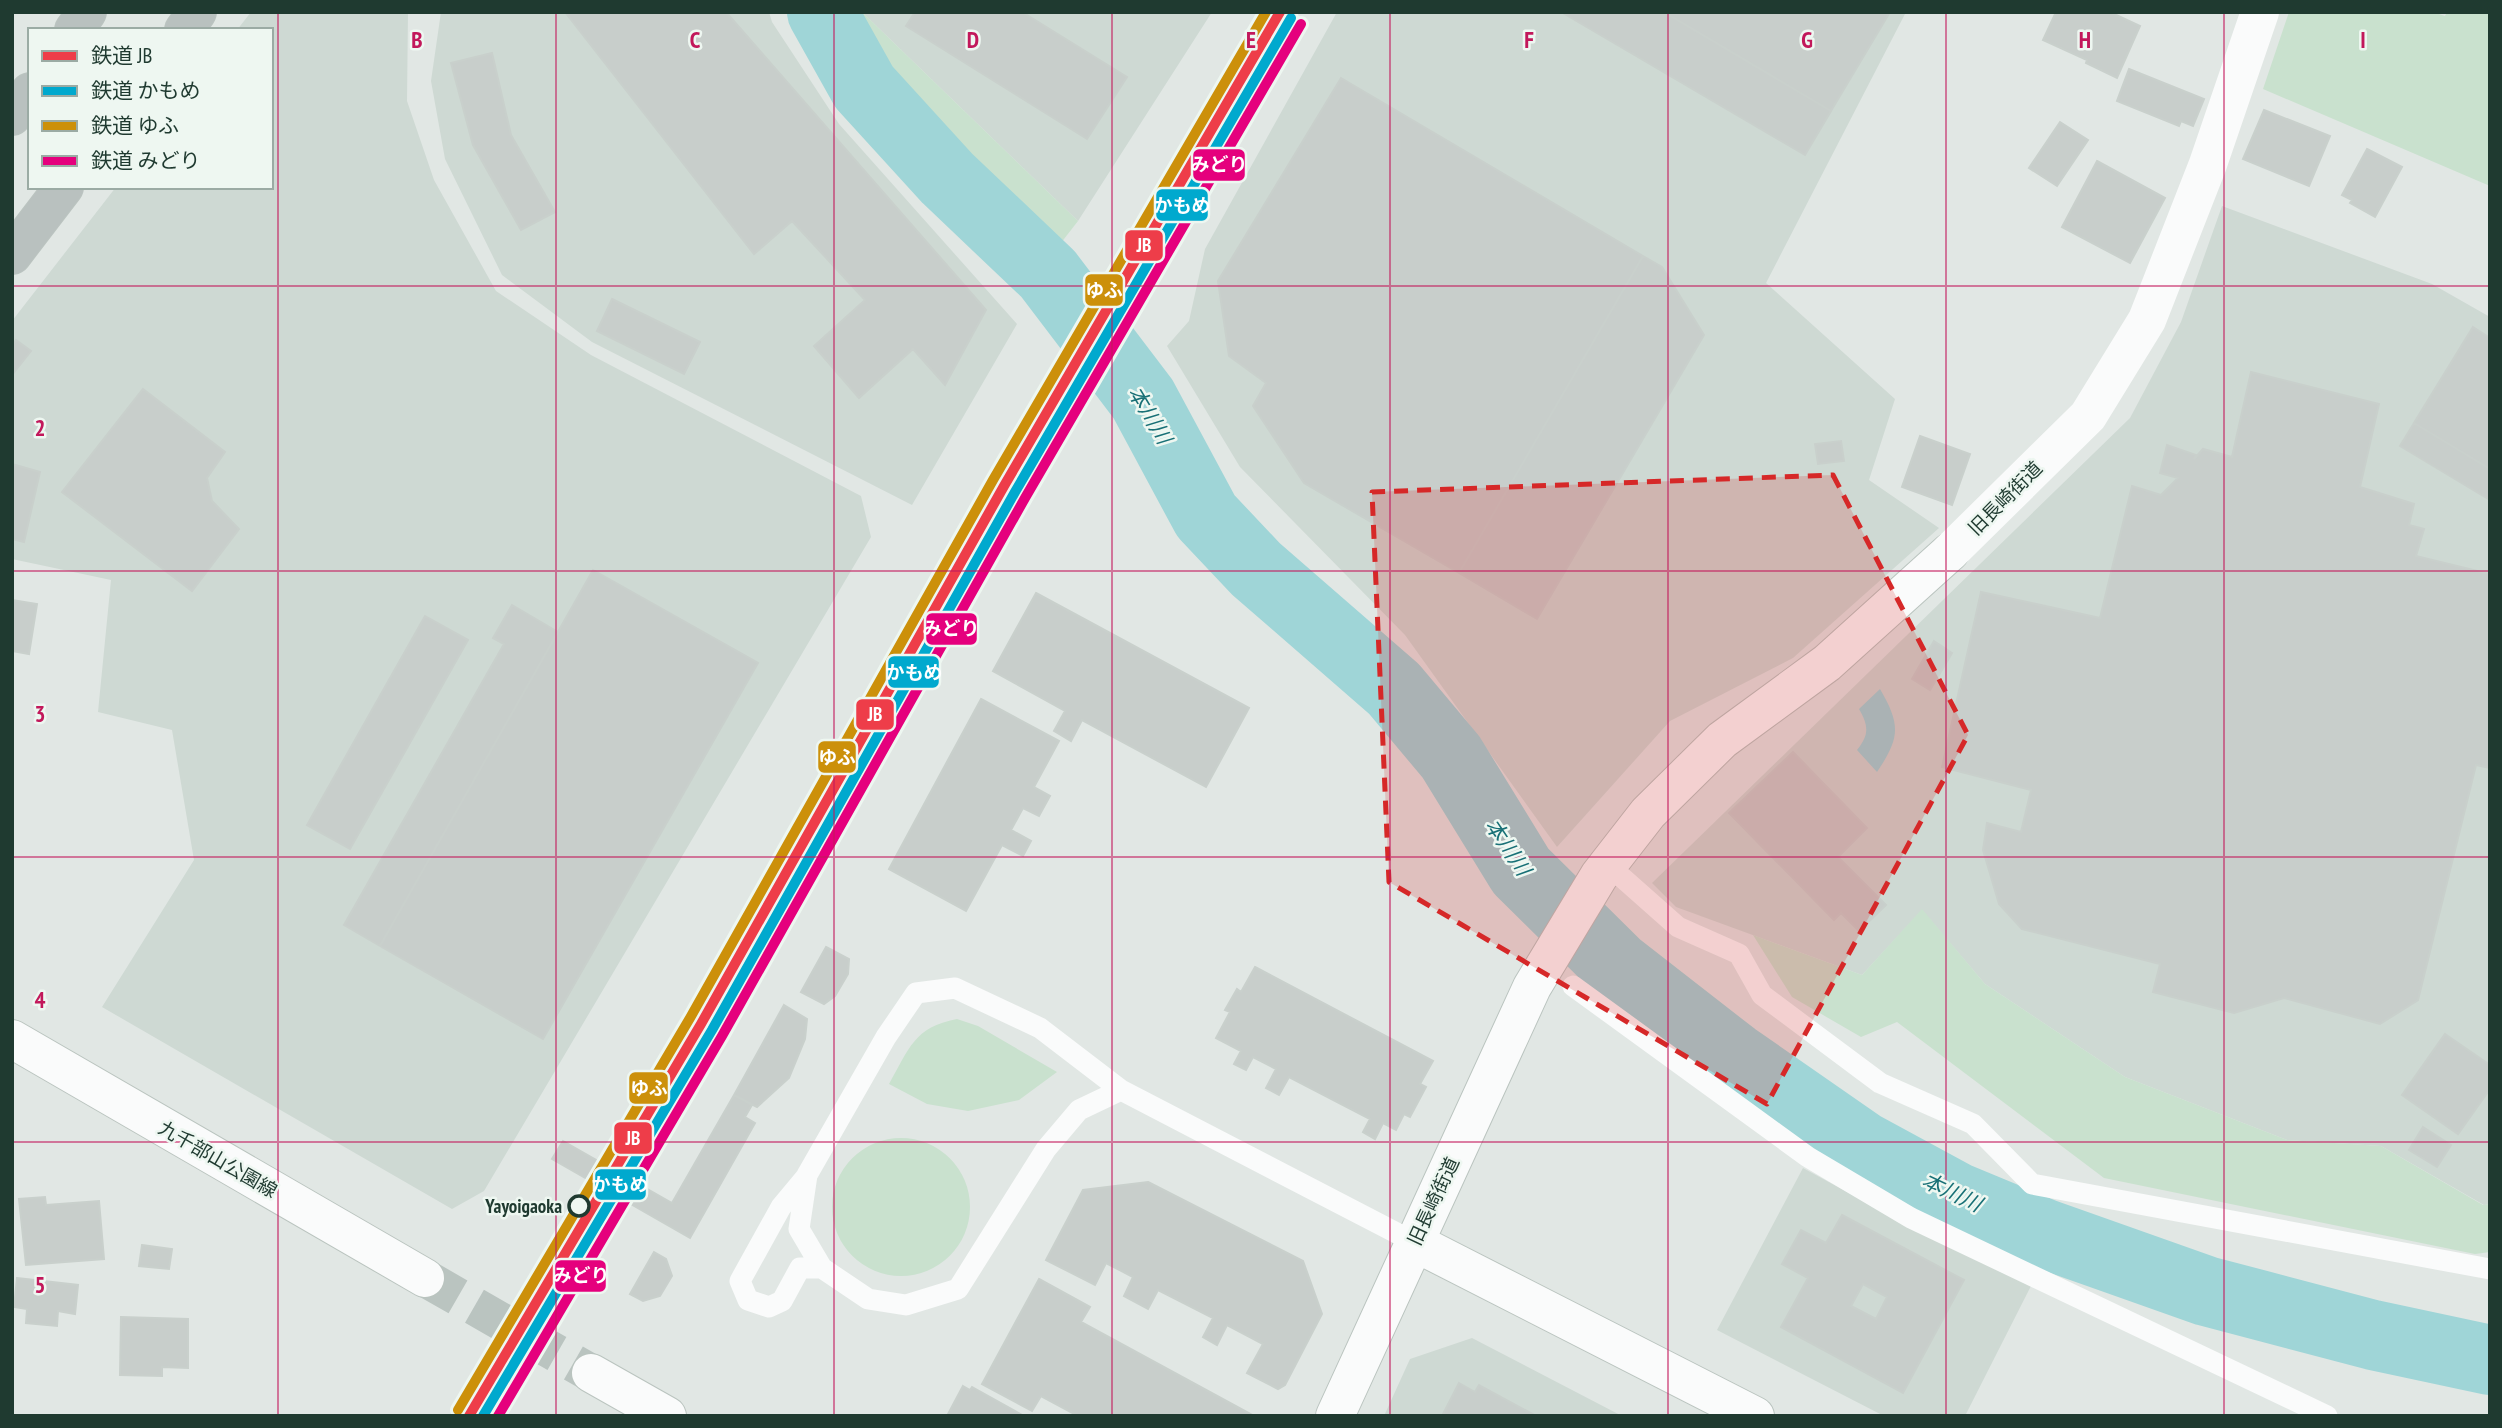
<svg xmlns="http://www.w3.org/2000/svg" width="2502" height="1428" font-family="'PT Sans Narrow','Noto Sans JP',sans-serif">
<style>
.built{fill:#ced9d3}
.green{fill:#c9e1ce}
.water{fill:#9fd5d7}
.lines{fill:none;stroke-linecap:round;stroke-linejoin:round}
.river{stroke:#9fd5d7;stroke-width:70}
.building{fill:#c8cecb;stroke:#c9d0cc;stroke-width:2;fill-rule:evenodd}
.secondary-tunnel{stroke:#bac4c0;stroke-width:38;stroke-dasharray:38 19;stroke-linecap:butt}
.secondary-casing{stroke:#bac4bf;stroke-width:40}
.highway-casing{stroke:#bbc4c0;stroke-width:40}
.lane{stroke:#fafbfb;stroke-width:21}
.street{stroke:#fafbfb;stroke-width:38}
.secondary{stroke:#fafbfb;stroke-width:38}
.highway{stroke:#b9c1bf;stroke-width:38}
.rail-1-casing{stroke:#eef7f1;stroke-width:16}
.rail-2-casing{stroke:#eef7f1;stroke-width:16}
.rail-3-casing{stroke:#eef7f1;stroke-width:16}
.rail-4-casing{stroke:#eef7f1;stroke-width:16}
.rail-1{stroke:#ee3d49;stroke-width:10}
.rail-2{stroke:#00a9ce;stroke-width:10}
.rail-3{stroke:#cc900a;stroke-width:10}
.rail-4{stroke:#e5007d;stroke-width:10}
.marked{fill:#d62828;fill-opacity:0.2;stroke:#d62828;stroke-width:5;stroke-dasharray:14 9;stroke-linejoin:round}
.grid{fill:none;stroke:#c2185b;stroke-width:2;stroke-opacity:0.55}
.stop-dot{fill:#eef7f1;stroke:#1f3a30;stroke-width:3.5}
.labels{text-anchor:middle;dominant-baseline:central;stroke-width:5;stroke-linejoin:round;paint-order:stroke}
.street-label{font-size:19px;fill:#1f3a30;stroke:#eef7f1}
.stop-label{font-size:19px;font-weight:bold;fill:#1f3a30;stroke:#eef7f1;text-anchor:end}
.water-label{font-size:21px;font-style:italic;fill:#187076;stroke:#eef7f1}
.grid-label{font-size:23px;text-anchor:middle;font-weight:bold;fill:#c2185b;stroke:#eef7f1;stroke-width:5;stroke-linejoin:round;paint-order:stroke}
.line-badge{stroke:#eef7f1;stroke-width:2.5}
.badge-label{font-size:19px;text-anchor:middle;font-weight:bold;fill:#fff}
</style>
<rect width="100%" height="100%" fill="#e1e7e4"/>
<path class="built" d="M251,12H408L407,101L434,180L496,291L591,355L861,496L871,537L484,1191L452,1209L102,1007L194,860L172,730L98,712L111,580L12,559V321L116,187H271V30H237Z
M441,12H769L772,22L839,124L1017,324L912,505L592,342L502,275L445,159L431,81Z
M862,12H1212L1078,221Z
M1337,12H1906L1766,283L1895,399L1869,480L1939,528L1793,658L1670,721L1557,847L1405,635L1240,467L1167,346L1189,321L1205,249Z
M2222,206L2432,284L2490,317V1204L2484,1205L2381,1146L2287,1140L2125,1077L1985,984L1922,910L1862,975L1676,907L1652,883L2130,418L2181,322Z
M1803,1168L1915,1229L2033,1282L1965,1416H1884L1717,1330Z
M1472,1338L1622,1416H1384L1410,1359Z"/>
<path class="green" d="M843,12H862L1078,221L1057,248L846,22Z
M2289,12H2433L2445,16L2447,12H2490V186L2263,89Z
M1922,909L1985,984L2125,1077L2287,1140L2381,1146L2483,1205L2490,1204V1252L2475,1254L2104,1178L1897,1022L1861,1037L1792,997L1753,935L1862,975Z
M957,1019L978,1026L1057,1072L1019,1100L968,1111L927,1104L889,1084C909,1049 914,1027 957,1019Z
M832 1207a69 69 0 1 1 138 0a69 69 0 1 1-138 0Z"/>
<path class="water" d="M1880,689C1901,725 1900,738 1877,772L1857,750C1869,735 1869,726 1859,709Z"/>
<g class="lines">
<path class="river" d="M822,12L864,87L947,178L1048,274L1143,399L1206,516L1256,569L1394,689L1451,757L1521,871L1617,966L1734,1057L1862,1146L1956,1197L2045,1234L2206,1291L2373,1335L2490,1360"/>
</g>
<path class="building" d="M565,12H726L986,310L945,385L913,349L859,398L814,346L865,300L792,221L754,254Z
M915,12H1022L1127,77L1087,139L906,26Z
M1664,12L1831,111L1805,155L1563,13Z
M1664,12H1890L1831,111Z
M2056,12H2110L2140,26L2117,78L2086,63L2087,60L2043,40Z
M492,53L511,135L555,212L521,230L473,145L451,63Z
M2129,69L2204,99L2193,126L2181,121L2179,126L2117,101Z
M1341,78L1643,256L1459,573L1304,483L1253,406L1266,383L1229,356L1218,281Z
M2264,110L2330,136L2309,186L2243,159Z
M2060,122L2088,140L2057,186L2029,168Z
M2367,149L2402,167L2375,217L2350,203L2352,200L2342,195Z
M2097,161L2165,198L2130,263L2062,227Z
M1643,256L1662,267L1704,335L1537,619L1459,573Z
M612,299L700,342L684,374L597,331Z
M2473,327L2490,338V469L2414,423Z
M16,340L31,351L12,375V346Z
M2251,372L2379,404L2360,487L2414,504L2409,525L2424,529L2416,556L2490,574V768L2476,765L2418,1000L2380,1024L2284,998L2234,1013L2153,992L2160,964L2022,929L1999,904L1983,850L1987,823L2021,832L2031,790L1942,767L1981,592L2100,618L2132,486L2161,495L2178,478L2160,473L2167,445L2196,455L2194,459L2203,449L2232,457Z
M143,389L225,452L207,478L212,501L239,529L192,591L62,492Z
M2414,423L2490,469V500L2400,446Z
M1920,436L1970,454L1952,505L1902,487Z
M1841,441L1844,461L1818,464L1815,444Z
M12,464L40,472L24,542L12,539Z
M593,570L758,663L543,1039L380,946Z
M1036,593L1249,708L1206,787L1082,720L1071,741L1054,731L1065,711L993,671Z
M12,600L37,604L29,654L12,651Z
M512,605L558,632L380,946L344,925L504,644L493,638Z
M425,616L468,640L350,849L307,825Z
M1934,641L1952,653L1930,690L1912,679Z
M981,699L1059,741L1034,787L1050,796L1039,816L1023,808L1011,830L1031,841L1023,856L1002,845L966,911L889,869Z
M1793,752L1867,828L1838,857L1886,905L1859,931L1841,913L1834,920L1729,813Z
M826,947L849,959L848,974L835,996L824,1004L801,992Z
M1255,967L1433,1061L1420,1084L1426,1087L1410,1117L1404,1114L1396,1130L1383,1123L1375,1139L1363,1132L1370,1119L1289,1077L1279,1095L1266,1088L1276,1069L1253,1057L1246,1070L1234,1064L1241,1051L1216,1038L1230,1012L1225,1010L1237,989L1241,992Z
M784,1005L807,1019L805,1039L789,1078L757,1107L734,1095Z
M2445,1034L2490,1065V1089L2458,1134L2402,1095Z
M734,1095L752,1105L745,1117L755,1123L690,1238L552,1159L563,1141L672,1203Z
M2423,1127L2451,1145L2437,1167L2409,1150Z
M1148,1182L1303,1261L1322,1314L1285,1385L1278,1389L1247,1373L1263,1344L1227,1325L1217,1345L1203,1337L1213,1318L1158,1290L1148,1309L1124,1296L1133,1277L1106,1263L1095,1285L1046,1260L1083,1190Z
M45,1197L46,1205L99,1201L104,1259L26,1265L19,1199Z
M1842,1215L1964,1280L1903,1393L1781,1327L1808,1278L1782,1264L1801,1230L1826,1243ZM1863,1284L1887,1297L1876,1319L1851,1306Z
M142,1245L172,1249L169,1269L139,1266Z
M654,1252L666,1259L672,1276L660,1296L643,1301L630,1294Z
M17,1278L78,1285L75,1314L58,1311L57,1326L26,1323L27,1309L14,1307Z
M1039,1279L1090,1307L1081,1322L1254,1416H1078L1041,1396L1032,1411L982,1384Z
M121,1317L188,1319V1368L162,1367V1376L120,1375Z
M1459,1383L1475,1392L1479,1385L1536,1416H1442Z
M963,1386L970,1390L972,1387L1024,1416H947Z"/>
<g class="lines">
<path class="secondary-tunnel" d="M425,1278L591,1373"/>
<g class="secondary-casing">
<path id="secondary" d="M12,1039L425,1278
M1414,1242L1755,1416
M591,1373L667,1416
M1335,1416L1532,987L1599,876L1648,813L1722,740L1827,663L1950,552"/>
</g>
<g class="highway-casing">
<path id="highway" d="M74,30L87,12
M184,30L197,12
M12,116L30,92
M12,255L64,187"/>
</g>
<path class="lane" d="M1608,865L1678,927L1739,954L1762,995L1880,1083L1973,1124L2032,1184L2490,1269
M1573,986L1808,1157L1911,1218L2327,1416
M1121,1090L1079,1110L1046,1149L958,1289L906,1305L868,1299L822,1268L799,1229L807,1175L886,1037L916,993L955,988L1040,1028L1121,1090L1414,1242
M806,1177L781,1207L740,1281L748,1300L769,1307L782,1301L800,1268H822"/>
<path class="street" d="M1950,552L2088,416L2147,320L2208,164L2260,12"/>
<use href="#secondary" class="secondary"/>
<use href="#highway" class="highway"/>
<g class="rail-1-casing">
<path id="rail-1" d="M469,1416L701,1024L1004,486L1280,12"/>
</g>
<g class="rail-2-casing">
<path id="rail-2" d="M483,1416L712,1030L1015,492L1291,18"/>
</g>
<g class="rail-3-casing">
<path id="rail-3" d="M458,1410L690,1018L993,480L1266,12"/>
</g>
<g class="rail-4-casing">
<path id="rail-4" d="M498,1416L722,1036L1025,498L1301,24"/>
</g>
<use href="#rail-1" class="rail-1"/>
<use href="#rail-2" class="rail-2"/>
<use href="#rail-3" class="rail-3"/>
<use href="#rail-4" class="rail-4"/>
</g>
<path class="marked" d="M1833,475L1968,735L1767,1104L1389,882L1372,492Z"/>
<path class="grid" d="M278,12V1416M556,12V1416M834,12V1416M1112,12V1416M1390,12V1416M1668,12V1416M1946,12V1416M2224,12V1416M12,286H2490M12,571H2490M12,857H2490M12,1142H2490"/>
<circle class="stop-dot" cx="579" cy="1206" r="10"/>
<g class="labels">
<g class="street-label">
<text transform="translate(2005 498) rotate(-45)">旧長崎街道</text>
<text transform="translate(218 1159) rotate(30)">九千部山公園線</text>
<text transform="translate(1433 1201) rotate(-65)">旧長崎街道</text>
</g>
<g class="stop-label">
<text x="562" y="1206">Yayoigaoka</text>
</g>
<g class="water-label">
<text transform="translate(1150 415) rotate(59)">本川川</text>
<text transform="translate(1508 847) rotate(56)">本川川</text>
<text transform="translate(1952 1192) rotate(25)">本川川</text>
</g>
</g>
<g class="grid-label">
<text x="417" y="48">B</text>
<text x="695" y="48">C</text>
<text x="973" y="48">D</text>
<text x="1251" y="48">E</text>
<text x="1529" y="48">F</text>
<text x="1807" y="48">G</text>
<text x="2085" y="48">H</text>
<text x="2363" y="48">I</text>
<text x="40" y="436">2</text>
<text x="40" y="722">3</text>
<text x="40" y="1008">4</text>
<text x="40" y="1293">5</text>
</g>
<g class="line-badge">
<rect x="1192" y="148" width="54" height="34" rx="7" fill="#e5007d"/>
<rect x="1155" y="188" width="54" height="34" rx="7" fill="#00a9ce"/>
<rect x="1124" y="229" width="40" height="33" rx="7" fill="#ee3d49"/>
<rect x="1084" y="273" width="40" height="34" rx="7" fill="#cc900a"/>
<rect x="925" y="612" width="53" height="34" rx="7" fill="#e5007d"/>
<rect x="887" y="655" width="53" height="34" rx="7" fill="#00a9ce"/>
<rect x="855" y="698" width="40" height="33" rx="7" fill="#ee3d49"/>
<rect x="817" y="740" width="40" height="34" rx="7" fill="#cc900a"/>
<rect x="628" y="1071" width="41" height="34" rx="7" fill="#cc900a"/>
<rect x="613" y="1121" width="40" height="34" rx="7" fill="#ee3d49"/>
<rect x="594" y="1168" width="53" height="33" rx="7" fill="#00a9ce"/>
<rect x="554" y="1259" width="53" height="34" rx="7" fill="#e5007d"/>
</g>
<g class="badge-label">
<text x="1219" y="171">みどり</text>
<text x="1182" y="212">かもめ</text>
<text x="1144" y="252">JB</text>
<text x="1104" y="297">ゆふ</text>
<text x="951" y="635">みどり</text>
<text x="914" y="679">かもめ</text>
<text x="875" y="721">JB</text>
<text x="837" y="764">ゆふ</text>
<text x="649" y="1095">ゆふ</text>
<text x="633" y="1145">JB</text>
<text x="620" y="1191">かもめ</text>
<text x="581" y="1282">みどり</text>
</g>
<rect width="2502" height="1428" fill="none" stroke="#1f3a30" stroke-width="28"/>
<rect x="28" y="28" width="245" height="161" fill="#eef7f1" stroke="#9baba4" stroke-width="2"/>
<rect x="42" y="51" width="35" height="10" fill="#ee3d49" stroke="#9baba4" stroke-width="2"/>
<text x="91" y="63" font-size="21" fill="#1f3a30">鉄道 JB</text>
<rect x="42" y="86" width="35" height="10" fill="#00a9ce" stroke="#9baba4" stroke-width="2"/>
<text x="91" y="98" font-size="21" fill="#1f3a30">鉄道 かもめ</text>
<rect x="42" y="121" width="35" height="10" fill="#cc900a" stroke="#9baba4" stroke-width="2"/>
<text x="91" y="133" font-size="21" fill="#1f3a30">鉄道 ゆふ</text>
<rect x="42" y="156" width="35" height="10" fill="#e5007d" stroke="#9baba4" stroke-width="2"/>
<text x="91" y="168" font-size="21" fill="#1f3a30">鉄道 みどり</text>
</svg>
